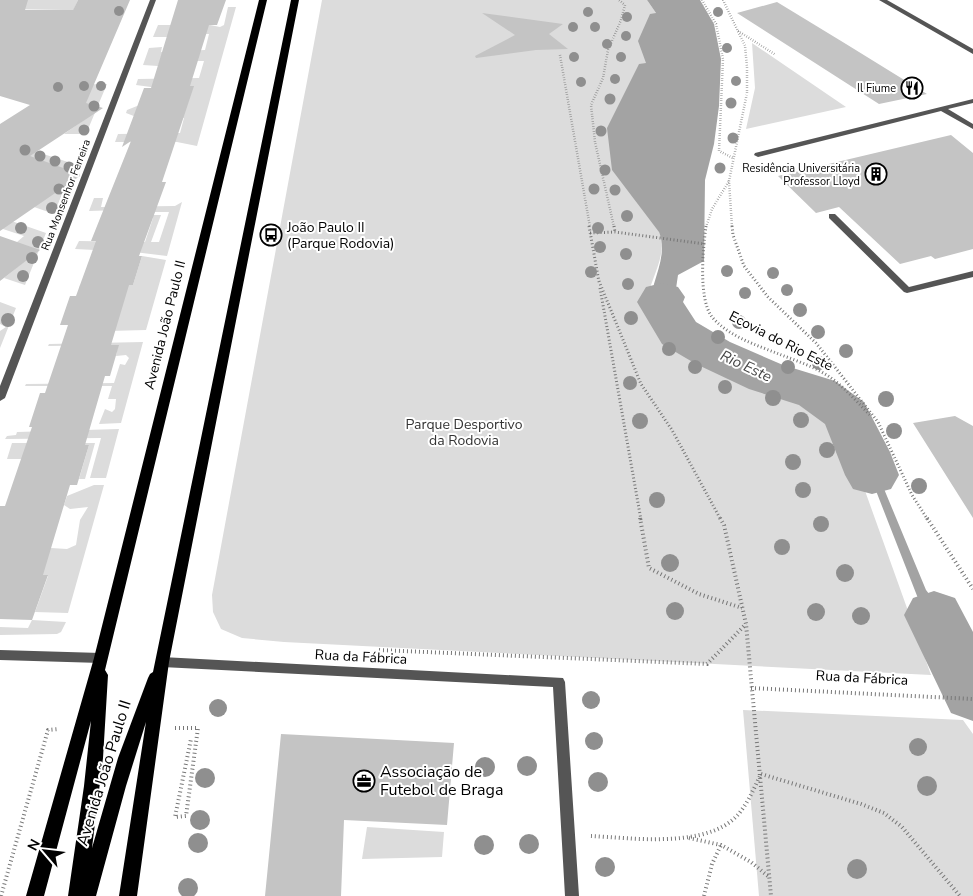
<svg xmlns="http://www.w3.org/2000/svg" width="973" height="896" font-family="'Nunito Sans',sans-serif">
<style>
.green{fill:#dcdcdc}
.water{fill:#a3a3a3}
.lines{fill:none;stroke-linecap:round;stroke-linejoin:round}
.river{fill:#a3a3a3;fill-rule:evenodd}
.building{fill:#c4c4c4}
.path-far2{stroke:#777;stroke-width:2.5;stroke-dasharray:0.5 2;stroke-linecap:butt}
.path-far1{stroke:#777;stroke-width:3;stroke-dasharray:1 2.5;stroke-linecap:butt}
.path{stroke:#777;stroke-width:4;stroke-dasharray:1 3;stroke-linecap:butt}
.lane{fill:#555;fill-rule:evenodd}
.street{fill:#555;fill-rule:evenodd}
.primary{fill:#000;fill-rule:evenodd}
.tree{fill:#8f8f8f}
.labels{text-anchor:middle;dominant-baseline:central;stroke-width:4;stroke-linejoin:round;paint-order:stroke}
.far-poi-label{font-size:11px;fill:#000;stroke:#fff;text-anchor:end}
.far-street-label{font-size:11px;fill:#000;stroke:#fff}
.poi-label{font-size:14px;fill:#000;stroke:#fff;text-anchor:start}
.street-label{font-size:14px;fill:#000;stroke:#fff}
.park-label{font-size:14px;fill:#333;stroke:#fff}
.water-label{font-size:15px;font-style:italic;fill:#444;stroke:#fff}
.near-poi-label{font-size:16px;fill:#000;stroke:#fff;text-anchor:start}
.near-street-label{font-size:16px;fill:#000;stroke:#fff}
</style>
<rect width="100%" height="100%" fill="#fff"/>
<path class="green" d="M28,0H78L70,17L64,10L0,9V4Z
M322,0H647L656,13L646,63L659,232C670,259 644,283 648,310C653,347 781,382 813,400C822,405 831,414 840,421L931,675L284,642L242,638L221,629L213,612L212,595Z
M228,7H236L197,146L177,142H115L118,134L180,133L184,118H139L126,113L127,110L137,106L187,105L193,86L158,88L136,85L138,79L199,78L204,61H160L158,66L143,65L149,48L162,47L161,52L205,50L209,34H188L187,37H153L158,25H210L220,27L224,25Z
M752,43L846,107L746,129L755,88Z
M107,84L86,134H64L81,122L54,85Z
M22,147L74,164L54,214L0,195Z
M94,198H103L101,207L175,206L182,202L167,256L134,252L75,249L79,241L145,242L153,218L126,217L127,215H161L151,242H159L169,212H150V209L89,211Z
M0,217L46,233L25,285L4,278L25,261L17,242L24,236L0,228Z
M142,256L166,260L146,330L70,332L80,285H133Z
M0,302L16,308L0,348V331L6,327L0,324Z
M143,342L121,423L99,424L105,409L112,412L115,409L116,399H108L112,386H25L26,384L114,383L120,364L125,365L129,358L126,355L116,356L118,345L48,346L49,344Z
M119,429L106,478H90L101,438L5,439L7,436L16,435L17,432Z
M12,443H95L85,479H79L89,445L21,459H7Z
M94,485H104L68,613L35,612L48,576L14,575L0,564L51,548L67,549L76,545L80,520L88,507L70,509L64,505L67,496Z
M32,620L66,622L61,632L57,634L0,635V627L28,628Z
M743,710L963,720L973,734V896H759Z
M367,827L444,832L442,857L362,859Z"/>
<path class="water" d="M647,0H700L714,24L721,59L719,106L714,144L705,180L704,261L678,275L673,309L696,334L821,385L850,407L926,590L940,608L973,639V679L945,677L921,606L846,414L817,393L766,377L670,330L653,312C652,303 652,293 654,284C659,267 666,250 659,232L612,170L607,128L639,64L646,63L638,41L650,14L656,13Z"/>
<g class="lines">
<path class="river" d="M662,283L678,287L685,297L683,302L696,322L730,342L783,365L835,381L864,402L890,452L899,475L891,489L872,494L853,489L845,475L825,424L799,405L749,389L696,364L662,344L637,302L646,287Z
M934,591L955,598L973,632V721L951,713L904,615L913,598Z"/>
</g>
<path class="building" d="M0,0H28L25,10H73L78,0H130L86,103L103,108L30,156L80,174V176L0,231V124L30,105L0,96Z
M178,0H226L217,25H209L190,86H194L162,182H166L139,256H142L133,285H129L111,345H119L110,376H105L85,445H89L77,485H70L43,575H48L32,620L0,619V506H5L21,459L32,427H29L40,393H45L68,325H60L70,296H76L96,241H91L131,141L122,147L144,88H151Z
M777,2L846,44L927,94L879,104L737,13Z
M482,13L563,24L549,34L568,49L536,50L476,58L475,56L515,35Z
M951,135L973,153V249L935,259L931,256L900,264L839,207L816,213L778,176Z
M0,236L40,250L0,281Z
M955,416L973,426V518L913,423Z
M281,734L454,743L447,825L344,820L341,896H265Z"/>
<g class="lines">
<path class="path-far2" d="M702,0L716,24L723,59L719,151L733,158
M723,0L745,46L747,67V93L729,181L732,227
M738,31L776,55
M560,55L590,227
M614,227L595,142L591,105L603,78L608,50L621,20L625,5L619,0
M706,227L712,209L729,181"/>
<path class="path-far1" d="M589,226L599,282
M614,226L615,232
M706,226C703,249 698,298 712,317C728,336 756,345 779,354C794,360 810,365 825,374C842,384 856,401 870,415
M732,226L733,235L744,266L768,297L816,343L878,422L912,495L928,520
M590,233L615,232L705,244
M599,281L641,384L672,430L721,520
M600,288L641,520"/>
<path class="path" d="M640,518L649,568L699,594L742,608
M720,518L724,525L746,624L771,896
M927,518L973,589
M379,650L707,664L746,624
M751,688L973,699
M175,728H198L186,816L175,817L191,739
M591,836C631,838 696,847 730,822C745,811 753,790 761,774L861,804L884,813L902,827L960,896
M689,838L721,845L751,862L769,877
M1,896L48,730L59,729
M704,896L712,864L721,845"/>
<path class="lane" d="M829,214H835L909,287L973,271V277L907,293L904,292L829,218Z"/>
<path class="street" d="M150,0H156L5,398L0,401V386Z
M879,0H887L973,49V54Z
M973,99V103L948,109L973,124V129L941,111L758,157L754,155L755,153Z
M0,650L101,653L105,655L107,658L105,661L101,663L0,660Z
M162,657L563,678L565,682L579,896H565L553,687L162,667L158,665L156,662L158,659Z"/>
<path class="primary" d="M259,0H267L105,670L108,675L103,758L92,848L118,758L148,678L150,674L153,672L291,0H299L169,662L137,896H119L146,722L126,786L96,896H68L84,786L91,721L44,896H26L94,658Z"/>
</g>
<g class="tree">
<circle cx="119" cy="11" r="5"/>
<circle cx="588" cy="12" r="5"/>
<circle cx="718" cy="12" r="5"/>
<circle cx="627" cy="17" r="5"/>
<circle cx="573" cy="27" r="5"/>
<circle cx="595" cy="27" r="5"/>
<circle cx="626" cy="36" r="5"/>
<circle cx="607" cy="44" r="5"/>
<circle cx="727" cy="48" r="5"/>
<circle cx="574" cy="57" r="5"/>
<circle cx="621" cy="57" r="5"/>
<circle cx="615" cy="79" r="5"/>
<circle cx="736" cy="81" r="5"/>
<circle cx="581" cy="82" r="5"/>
<circle cx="84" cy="86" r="5"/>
<circle cx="101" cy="86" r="5"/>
<circle cx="58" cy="87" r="5"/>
<circle cx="610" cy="99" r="5.5"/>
<circle cx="731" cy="103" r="5.5"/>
<circle cx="94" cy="106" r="5.5"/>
<circle cx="84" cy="130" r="5.5"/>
<circle cx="601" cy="131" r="5.5"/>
<circle cx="733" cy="138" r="5.5"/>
<circle cx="25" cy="150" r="5.5"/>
<circle cx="40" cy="156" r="5.5"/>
<circle cx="55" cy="161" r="5.5"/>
<circle cx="69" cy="167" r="5.5"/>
<circle cx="720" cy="168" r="5.5"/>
<circle cx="605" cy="170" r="5.5"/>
<circle cx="59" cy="189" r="5.5"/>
<circle cx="594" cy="189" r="5.5"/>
<circle cx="615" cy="190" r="5.5"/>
<circle cx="52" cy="208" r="6"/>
<circle cx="627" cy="216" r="6"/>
<circle cx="21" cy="228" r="6"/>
<circle cx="598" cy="228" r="6"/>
<circle cx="38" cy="242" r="6"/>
<circle cx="600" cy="247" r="6"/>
<circle cx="626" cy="254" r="6"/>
<circle cx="32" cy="258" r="6"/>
<circle cx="727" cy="271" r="6"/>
<circle cx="591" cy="272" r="6"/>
<circle cx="773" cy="273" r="6"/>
<circle cx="23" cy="276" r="6"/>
<circle cx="628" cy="284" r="6"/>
<circle cx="787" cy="290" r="6"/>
<circle cx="745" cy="293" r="6"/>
<circle cx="800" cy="310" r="7"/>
<circle cx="631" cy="318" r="7"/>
<circle cx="8" cy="320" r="7"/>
<circle cx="739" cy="322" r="7"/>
<circle cx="818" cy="332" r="7"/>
<circle cx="718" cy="337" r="7"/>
<circle cx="669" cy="349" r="7"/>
<circle cx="846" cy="351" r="7"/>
<circle cx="819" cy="363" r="7"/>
<circle cx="695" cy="367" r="7"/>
<circle cx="788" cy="367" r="7"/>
<circle cx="630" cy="383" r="7"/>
<circle cx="725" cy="387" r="7"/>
<circle cx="773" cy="398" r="8"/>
<circle cx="886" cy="399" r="8"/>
<circle cx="801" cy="420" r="8"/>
<circle cx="640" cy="421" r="8"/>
<circle cx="894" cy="431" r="8"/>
<circle cx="827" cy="450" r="8"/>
<circle cx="793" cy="462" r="8"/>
<circle cx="919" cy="486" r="8"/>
<circle cx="803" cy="490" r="8"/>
<circle cx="657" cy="500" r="8"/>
<circle cx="821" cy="524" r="8"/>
<circle cx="782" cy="547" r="8"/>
<circle cx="670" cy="563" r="9"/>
<circle cx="845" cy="573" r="9"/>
<circle cx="675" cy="611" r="9"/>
<circle cx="816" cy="612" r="9"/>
<circle cx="861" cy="616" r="9"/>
<circle cx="591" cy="700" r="9"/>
<circle cx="218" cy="708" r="9"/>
<circle cx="594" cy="741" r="9"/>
<circle cx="918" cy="747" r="9"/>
<circle cx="527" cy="766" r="10"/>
<circle cx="485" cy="767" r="10"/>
<circle cx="205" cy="778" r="10"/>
<circle cx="598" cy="782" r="10"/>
<circle cx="927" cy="786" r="10"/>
<circle cx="200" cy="820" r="10"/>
<circle cx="198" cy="843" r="10"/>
<circle cx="529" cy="844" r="10"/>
<circle cx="484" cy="845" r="10"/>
<circle cx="605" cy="867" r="10"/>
<circle cx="857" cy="869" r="10"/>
<circle cx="188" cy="888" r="10"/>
</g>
<defs>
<g id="restaurant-ring" transform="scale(1.125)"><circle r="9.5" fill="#fff" stroke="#000" stroke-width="1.5"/><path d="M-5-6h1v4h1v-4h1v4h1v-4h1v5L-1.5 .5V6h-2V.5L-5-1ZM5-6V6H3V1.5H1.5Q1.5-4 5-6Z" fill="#000"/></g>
<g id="building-ring" transform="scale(1.125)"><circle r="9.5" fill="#fff" stroke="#000" stroke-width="1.5"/><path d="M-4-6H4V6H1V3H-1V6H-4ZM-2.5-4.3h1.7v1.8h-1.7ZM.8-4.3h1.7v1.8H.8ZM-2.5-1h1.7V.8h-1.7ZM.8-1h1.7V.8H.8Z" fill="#000"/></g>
<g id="bus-ring" transform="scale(1.125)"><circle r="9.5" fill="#fff" stroke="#000" stroke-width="1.5"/><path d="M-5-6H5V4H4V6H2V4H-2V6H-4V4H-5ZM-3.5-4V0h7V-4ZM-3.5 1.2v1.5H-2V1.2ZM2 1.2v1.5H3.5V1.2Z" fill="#000"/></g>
<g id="office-ring" transform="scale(1.125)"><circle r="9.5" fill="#fff" stroke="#000" stroke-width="1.5"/><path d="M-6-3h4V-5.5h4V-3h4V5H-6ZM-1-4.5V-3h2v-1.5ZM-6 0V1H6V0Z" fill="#000"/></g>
</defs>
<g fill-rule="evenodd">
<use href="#restaurant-ring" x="912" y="88"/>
<use href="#building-ring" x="876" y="174"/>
<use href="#bus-ring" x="271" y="235"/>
<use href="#office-ring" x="364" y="781"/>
</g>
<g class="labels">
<g class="far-poi-label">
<text x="896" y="88">Il Fiume</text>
<text x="860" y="168">Residência Universitária<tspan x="860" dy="13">Professor Lloyd</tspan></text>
</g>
<g class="far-street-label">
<text transform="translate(66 195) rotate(-69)">Rua Monsenhor Ferreira</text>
</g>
<g class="poi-label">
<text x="287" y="227">João Paulo II<tspan x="287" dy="16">(Parque Rodovia)</tspan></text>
</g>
<g class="street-label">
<text transform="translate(165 325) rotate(-76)">Avenida João Paulo II</text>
<text transform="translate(781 341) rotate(27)">Ecovia do Rio Este</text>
<text transform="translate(361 657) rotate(3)">Rua da Fábrica</text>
<text transform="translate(862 678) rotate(3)">Rua da Fábrica</text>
</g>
<g class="park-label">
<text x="464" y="424">Parque Desportivo<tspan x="464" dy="16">da Rodovia</tspan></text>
</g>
<g class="water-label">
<text transform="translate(746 366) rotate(25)">Rio Este</text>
</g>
<g class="near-poi-label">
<text x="380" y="772">Associação de<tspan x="380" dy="18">Futebol de Braga</tspan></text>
</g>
<g class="near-street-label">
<text transform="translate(104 773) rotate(-73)">Avenida João Paulo II</text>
</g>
</g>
<g transform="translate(45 851) rotate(298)" stroke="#ffffff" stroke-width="4" paint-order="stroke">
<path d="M0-4L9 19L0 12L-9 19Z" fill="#000000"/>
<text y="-8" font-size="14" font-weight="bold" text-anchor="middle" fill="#000000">N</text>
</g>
</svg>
